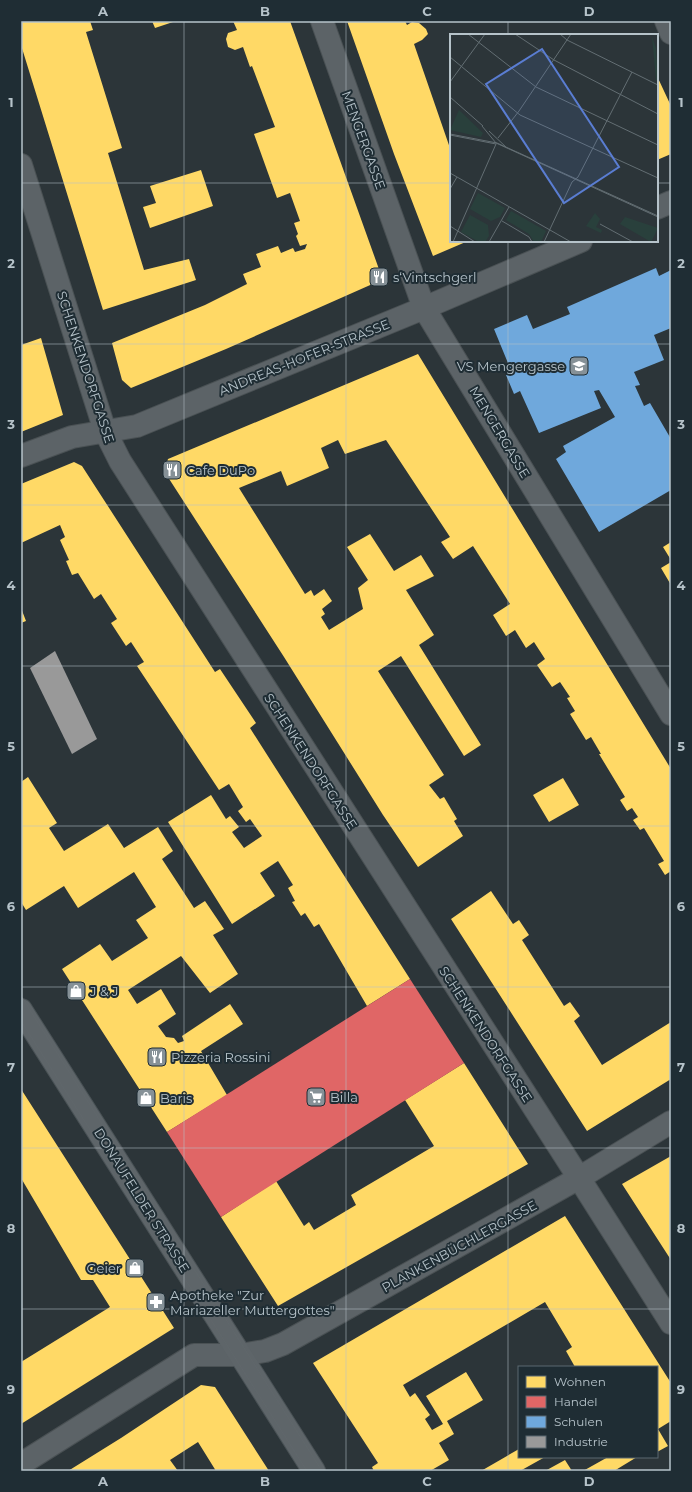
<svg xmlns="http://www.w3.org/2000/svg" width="692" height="1492" font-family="Montserrat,sans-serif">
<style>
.homes{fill:#ffd966}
.shops{fill:#e06666}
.schools{fill:#6fa8dc}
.industry{fill:#999}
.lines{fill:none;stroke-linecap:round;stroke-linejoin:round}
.minor-casing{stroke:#4a5154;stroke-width:24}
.major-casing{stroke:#4a5256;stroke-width:24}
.minor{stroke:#5c6367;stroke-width:22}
.major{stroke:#5e6569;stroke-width:22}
.tram{stroke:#60676b;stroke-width:1}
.grid{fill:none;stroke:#b6c3ca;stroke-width:1;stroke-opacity:0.55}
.labels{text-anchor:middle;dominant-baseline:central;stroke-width:4;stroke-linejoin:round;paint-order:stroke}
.street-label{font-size:13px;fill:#b6c3ca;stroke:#1f2d34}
.poi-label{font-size:13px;fill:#b6c3ca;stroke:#1f2d34;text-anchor:start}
.inset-road{fill:none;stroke:#636e73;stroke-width:1}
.view{fill:#5a7dd2;fill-opacity:0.15;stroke:#5a7dd2;stroke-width:2}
.inset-edge{fill:none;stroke:#b6c3ca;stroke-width:2}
.neatline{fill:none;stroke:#b6c3ca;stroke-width:1.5}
.grid-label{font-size:13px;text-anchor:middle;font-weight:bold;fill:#b6c3ca}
</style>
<rect width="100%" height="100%" fill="#2c3539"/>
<path class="homes" d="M21,21H90L93,30L86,32L122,148L108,153L144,270L189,259L196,280L103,310L21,45Z
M152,21H176L155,28Z
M233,21H290L380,272L377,282L226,349L131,388L122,380L112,343L205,305L247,284L243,274L261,267L256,254L278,246L281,253L293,248L295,252L305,249L307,244L300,246L296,236L298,234L294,223L300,221L290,193L277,198L254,134L275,127L252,66L250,67L243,47L235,50L228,47L226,39L228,33L237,30Z
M347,21H405L407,25L412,22L419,23L426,29L428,34L422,40L414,44L451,151V241H468L433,256L394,154Z
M657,76L671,106V154L657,160Z
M201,170L213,206L150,228L143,207L156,203L150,186Z
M41,338L63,415L21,432V345Z
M418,354L671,769V871L665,875L658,864L664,861L644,828L640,830L633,820L638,817L632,808L627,811L620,800L625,797L599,754H601L591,737L586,740L570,714L575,711L567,698L570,697L560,682L552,687L537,665L545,659L534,642L526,648L515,630L506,636L493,615L510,604L473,546L453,559L441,542L450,537L386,440L345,454L338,440L321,448L329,468L287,486L281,471L239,488L305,594L311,590L314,596L324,589L332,601L322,609L325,614L321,617L329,630L363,609L358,588L368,580L347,547L370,534L394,571L421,555L434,576L406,590L434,635L419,645L481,745L464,756L401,656L378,671L444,775L429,785L440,799L444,797L457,819L454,821L463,836L418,867L383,815L284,657L164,471L168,459Z
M74,462L82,466L215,672L220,669L256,723L250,728L410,979L367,1006L319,924L314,927L305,913L301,916L292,902L295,901L288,888L293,885L278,861L260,873L275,896L232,924L168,822L211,795L226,819L230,816L239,827L232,832L244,848L262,836L250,819L246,822L238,811L243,807L229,784L219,790L137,666L144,662L131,642L126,646L111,623L117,619L101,594L94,599L78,573L72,575L66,561L69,560L60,540L65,537L60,525L21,543V484Z
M671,542V560L663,547Z
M671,562V585L661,568Z
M21,608L26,621L21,623Z
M28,777L57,823L49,828L64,851L108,824L124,848L158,827L173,851L162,859L194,908L205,901L224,929L213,935L238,974L210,993L181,956L128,990L137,1004L161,989L176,1014L158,1026L166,1037L174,1038L178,1043L184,1041L182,1036L230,1004L243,1024L201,1051L227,1095L167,1132L62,969L100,944L112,961L148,938L136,920L156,907L134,872L78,908L64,886L26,910L21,902V782Z
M563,778L579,805L549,822L533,795Z
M491,891L513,924L519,920L529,935L522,940L564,1006L570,1002L580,1016L574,1021L602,1065L671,1022V1079L587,1131L451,919Z
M464,1063L528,1164L278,1306L221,1217L276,1181L304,1226L309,1222L314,1230L356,1205L351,1195L434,1146L405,1100Z
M21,1089L174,1328L21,1424V1362L110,1307L93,1280H81L21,1178Z
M671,1156V1260L622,1184Z
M565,1216L671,1383V1421L658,1429L668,1446L657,1452V1367H575L566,1351L572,1347L545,1302L403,1385L410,1397L415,1393L430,1415L425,1419L432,1430L443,1424L426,1396L466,1372L483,1400L447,1421L454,1434L439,1443L449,1460L430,1471H374L372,1467L378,1463L313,1363Z
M201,1385L215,1387L269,1471H216L198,1442L170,1460L178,1471H68L121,1438Z
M519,1449V1457H545L520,1471H481Z
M608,1457H637L614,1471H583Z
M565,1460L572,1471H545Z"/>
<path class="shops" d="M410,979L464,1063L221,1217L167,1132Z"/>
<path class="schools" d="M656,268L659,276L671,270V328L654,335L664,360L634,372L640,385L635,386L644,406L650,403L671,439V490L599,532L556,459L566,452L563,446L615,417L599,390L594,391L601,408L539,433L520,391L514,394L506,375L512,373L494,329L527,315L533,329L570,314L567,307Z"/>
<path class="industry" d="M55,651L97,739L72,754L30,668Z"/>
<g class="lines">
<g class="minor-casing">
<path id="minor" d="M322,21L424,308L671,714
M666,21L671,33
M21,165L105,431L120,461L579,1178L671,1323
M657,208L671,202
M21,456L72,437L137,426L424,308L581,241
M21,1464L194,1355H240L265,1351L283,1344L579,1178L671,1122"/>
</g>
<g class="major-casing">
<path id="major" d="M21,1010L314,1471"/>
</g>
<use href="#minor" class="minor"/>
<use href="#major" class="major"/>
<path class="tram" d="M21,996L322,1471
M21,1021L307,1471"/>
</g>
<path class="grid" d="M184,21V1471M346,21V1471M508,21V35M21,183H451M657,183H671M508,241V1471M21,344H671M21,505H671M21,666H671M21,826H671M21,987H671M21,1148H671M21,1309H671"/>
<defs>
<g id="restaurant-square" transform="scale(1)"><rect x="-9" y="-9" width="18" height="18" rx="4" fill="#869197" stroke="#1f2d34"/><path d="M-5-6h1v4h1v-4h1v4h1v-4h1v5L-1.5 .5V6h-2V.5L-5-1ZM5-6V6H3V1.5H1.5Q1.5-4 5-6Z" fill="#fff"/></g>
<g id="school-square" transform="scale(1)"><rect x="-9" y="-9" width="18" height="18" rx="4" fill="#869197" stroke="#1f2d34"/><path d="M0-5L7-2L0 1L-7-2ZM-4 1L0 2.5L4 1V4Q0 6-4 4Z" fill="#fff"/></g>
<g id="shop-square" transform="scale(1)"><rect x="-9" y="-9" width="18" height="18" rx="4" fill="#869197" stroke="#1f2d34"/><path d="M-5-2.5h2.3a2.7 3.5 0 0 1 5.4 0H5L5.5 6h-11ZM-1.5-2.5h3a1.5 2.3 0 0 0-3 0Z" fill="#fff"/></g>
<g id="supermarket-square" transform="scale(1)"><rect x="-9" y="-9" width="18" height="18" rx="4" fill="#869197" stroke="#1f2d34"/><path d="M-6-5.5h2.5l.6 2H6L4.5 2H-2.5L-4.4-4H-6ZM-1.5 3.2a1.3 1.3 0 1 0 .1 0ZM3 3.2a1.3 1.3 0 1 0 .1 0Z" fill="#fff"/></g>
<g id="pharmacy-square" transform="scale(1)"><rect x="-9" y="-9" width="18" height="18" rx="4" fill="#869197" stroke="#1f2d34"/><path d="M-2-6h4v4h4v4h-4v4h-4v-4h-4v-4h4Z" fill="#fff"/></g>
</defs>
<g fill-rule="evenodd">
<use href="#restaurant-square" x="379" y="277"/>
<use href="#school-square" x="579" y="366"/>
<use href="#restaurant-square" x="172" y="470"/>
<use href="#shop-square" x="76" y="991"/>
<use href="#restaurant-square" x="157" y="1057"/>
<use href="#supermarket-square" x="316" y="1097"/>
<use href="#shop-square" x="146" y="1098"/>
<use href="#shop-square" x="135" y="1268"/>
<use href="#pharmacy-square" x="156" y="1302"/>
</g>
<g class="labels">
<g class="street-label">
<text transform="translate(364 140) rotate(70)">MENGERGASSE</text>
<text transform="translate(304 357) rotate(-22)">ANDREAS-HOFER-STRASSE</text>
<text transform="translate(86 367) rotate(72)">SCHENKENDORFGASSE</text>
<text transform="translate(500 432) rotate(59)">MENGERGASSE</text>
<text transform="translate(311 761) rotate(57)">SCHENKENDORFGASSE</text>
<text transform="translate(486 1034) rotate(57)">SCHENKENDORFGASSE</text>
<text transform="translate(142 1200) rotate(58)">DONAUFELDER STRASSE</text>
<text transform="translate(459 1246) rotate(-29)">PLANKENBÜCHLERGASSE</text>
</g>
<g class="poi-label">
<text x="393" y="277">s‘Vintschgerl</text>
<text x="565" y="366" text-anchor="end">VS Mengergasse</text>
<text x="186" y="470">Cafe DuPo</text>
<text x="90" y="991">J &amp; J</text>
<text x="171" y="1057">Pizzeria Rossini</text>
<text x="330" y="1097">Billa</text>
<text x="160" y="1098">Baris</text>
<text x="121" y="1268" text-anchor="end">Geier</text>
<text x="170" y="1295">Apotheke "Zur<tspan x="170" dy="15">Mariazeller Muttergottes"</tspan></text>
</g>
</g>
<g transform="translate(450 34)">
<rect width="208" height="208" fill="#2c3539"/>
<path d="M202,3L206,14L208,48L206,46ZM9,76L33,99L31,103L0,96ZM28,159L55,174L50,183L41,187L20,175ZM61,177L96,197L91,208H84L79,200L56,186ZM145,179L150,185L146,193L152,196L151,199L136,192ZM20,181L38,191L39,202L35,208H29L11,198ZM175,183L208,194L201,208L170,190Z" fill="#29403c"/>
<path class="inset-road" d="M18,0L86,53L208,111M65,0L104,26L208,80M110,0L117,6L208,51M0,23L70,81L208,144M0,48L35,0M0,63L33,92M32,92L46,109L208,183M39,97L57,114M0,100L47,109L208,182M0,101L46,110L3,208M48,104L69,77L121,0M0,139L121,208M0,155L7,143M52,187L79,203L82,208M150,190L183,208M0,192L25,208M39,208L59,173M94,208L122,148L128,143L182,38"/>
<path class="view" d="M92,15L169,133L114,169L36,50Z"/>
<rect width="208" height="208" class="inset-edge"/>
</g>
<rect width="692" height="1492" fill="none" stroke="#1f2d34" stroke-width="44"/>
<rect x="518" y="1366" width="140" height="92" fill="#1f2d34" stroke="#5b6970"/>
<rect x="526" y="1376" width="20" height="12" fill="#ffd966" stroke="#5b6970"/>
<text x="554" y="1386" font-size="12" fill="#b6c3ca">Wohnen</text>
<rect x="526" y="1396" width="20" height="12" fill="#e06666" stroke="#5b6970"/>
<text x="554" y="1406" font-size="12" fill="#b6c3ca">Handel</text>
<rect x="526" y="1416" width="20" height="12" fill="#6fa8dc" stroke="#5b6970"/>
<text x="554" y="1426" font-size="12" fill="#b6c3ca">Schulen</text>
<rect x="526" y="1436" width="20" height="12" fill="#999999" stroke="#5b6970"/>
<text x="554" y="1446" font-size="12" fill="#b6c3ca">Industrie</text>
<rect x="22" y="22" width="648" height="1448" class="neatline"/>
<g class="grid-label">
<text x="103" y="16">A</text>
<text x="265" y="16">B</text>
<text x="427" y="16">C</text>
<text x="589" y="16">D</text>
<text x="11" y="107">1</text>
<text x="681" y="107">1</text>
<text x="11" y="268">2</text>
<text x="681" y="268">2</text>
<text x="11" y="429">3</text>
<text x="681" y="429">3</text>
<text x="11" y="590">4</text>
<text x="681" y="590">4</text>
<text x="11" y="751">5</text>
<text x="681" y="751">5</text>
<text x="11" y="911">6</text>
<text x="681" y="911">6</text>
<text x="11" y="1072">7</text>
<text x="681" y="1072">7</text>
<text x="11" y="1233">8</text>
<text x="681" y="1233">8</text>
<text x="11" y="1394">9</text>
<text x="681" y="1394">9</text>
<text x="103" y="1486">A</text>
<text x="265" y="1486">B</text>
<text x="427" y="1486">C</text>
<text x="589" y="1486">D</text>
</g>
</svg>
